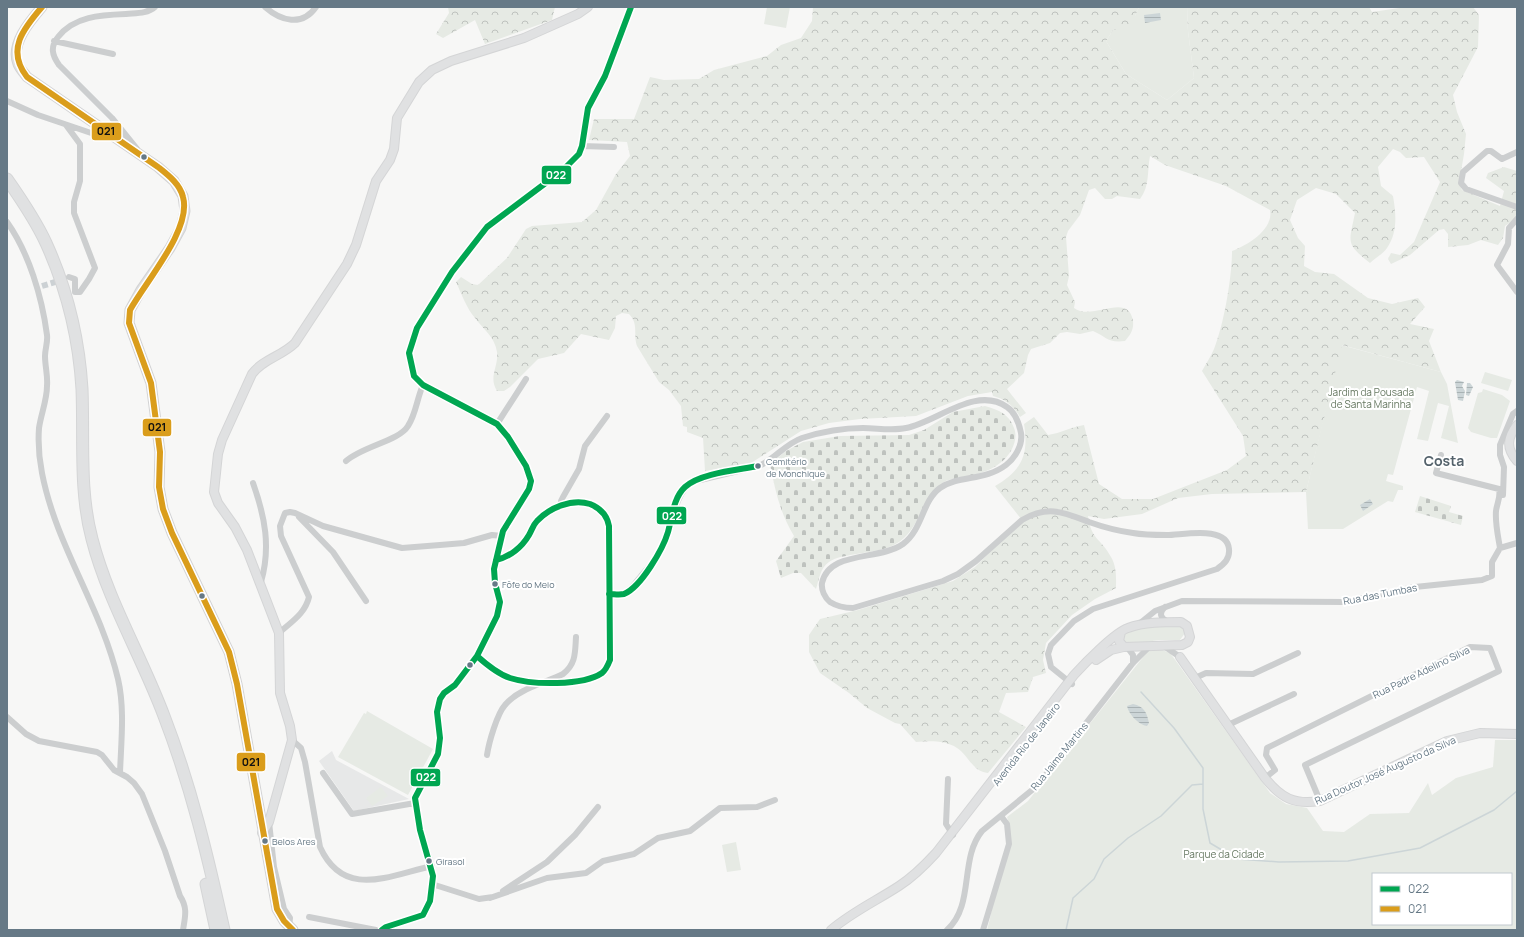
<svg xmlns="http://www.w3.org/2000/svg" width="1524" height="937" font-family="Manrope,sans-serif">
<style>
.built{fill:#e7e8e8}
.green{fill:#e6eae4;fill-rule:evenodd}
.forest{fill:url(#forest-crowns)}
.cemetery{fill:url(#cemetery-stones)}
.water{fill:url(#water-rules)}
.lines{fill:none;stroke-linecap:round;stroke-linejoin:round}
.stream{stroke:#ccd5d7;stroke-width:1.5}
.street-tunnel{stroke:#ccd1d4;stroke-width:6;stroke-dasharray:6 3;stroke-linecap:butt}
.secondary-casing{stroke:#d4d5d6;stroke-width:10}
.primary-casing{stroke:#d3d3d4;stroke-width:11}
.highway-casing{stroke:#d4d5d6;stroke-width:13}
.street{stroke:#cccecf;stroke-width:6}
.secondary{stroke:#e0e1e2;stroke-width:8}
.primary{stroke:#e0e1e2;stroke-width:9}
.highway{stroke:#e0e1e2;stroke-width:11}
.bus-1-casing{stroke:#fff;stroke-width:9}
.bus-2-casing{stroke:#fff;stroke-width:9}
.bus-1{stroke:#00a651;stroke-width:6}
.bus-2{stroke:#da9d1b;stroke-width:6}
.bus-dot{fill:#667986;stroke:#fff;stroke-width:1.5}
.labels{text-anchor:middle;dominant-baseline:central;stroke-width:4;stroke-linejoin:round;paint-order:stroke}
.bus-label{font-size:9px;fill:#667986;stroke:#fff;text-anchor:start}
.park-label{font-size:10px;fill:#667861;stroke:#fff}
.street-label{font-size:10px;fill:#667986;stroke:#fff}
.district-label{font-size:14px;font-weight:bold;fill:#54626b;stroke:#fff}
.line-badge{stroke:#fff;stroke-width:1.5}
.badge-label{font-size:11px;text-anchor:middle;font-weight:bold;fill:#fff}
.pale-badge-label{font-size:11px;text-anchor:middle;font-weight:bold;fill:#111}
</style>
<defs>
<pattern id="forest-crowns" width="20" height="18" patternUnits="userSpaceOnUse"><rect width="20" height="18" fill="#e6eae4"/><path d="M2 6a3 3 0 1 1 6 0M12 15a3 3 0 1 1 6 0" fill="none" stroke="#bec2be"/></pattern>
<pattern id="cemetery-stones" width="16" height="16" patternUnits="userSpaceOnUse"><rect width="16" height="16" fill="#e6eae4"/><path d="M2 7V4a2 2 0 0 1 4 0v3zM10 15v-3a2 2 0 0 1 4 0v3z" fill="#bec2be"/></pattern>
<pattern id="water-rules" width="6" height="5" patternUnits="userSpaceOnUse"><rect width="6" height="5" fill="#ccd5d7"/><path d="M0 2.5h6" fill="none" stroke="#a9b2b4"/></pattern>
</defs>
<rect width="100%" height="100%" fill="#f7f7f6"/>
<path class="built" d="M332,751L336,760L409,799L354,811L319,761Z"/>
<path class="green" d="M767,7H790L786,28L764,24Z
M1139,7H1187L1188,31L1194,78L1167,100L1126,74L1106,41L1113,30L1135,16Z
M1341,345L1441,372L1447,384L1458,443L1441,438L1449,406L1438,403L1428,441L1417,439L1429,391L1417,387L1393,475L1388,474L1386,481L1403,486V490H1398L1393,502L1388,501L1343,529H1308L1306,492Z
M1485,372L1512,380L1508,391L1481,383Z
M1483,389L1502,395L1510,401L1497,438H1491L1471,432L1468,428L1478,393L1482,392Z
M1180,625L1184,628L1185,633L1180,640H1158L1130,645L1123,641V634L1143,627Z
M1157,648L1170,653L1176,661L1270,793L1286,804L1307,808L1323,831L1344,832L1370,814L1409,813L1428,783L1432,795L1456,778L1493,767L1495,740H1517V930H987C991,917 992,904 996,891C1003,865 1016,844 1007,817L1028,801L1148,651ZM1373,874H1511V924H1373Z
M367,711L433,749L408,795L338,757L364,713L366,714Z
M381,787L388,796L372,806L366,798Z
M736,842L741,870L727,872L722,845Z"/>
<path class="forest" d="M448,7H555L552,20L485,44L475,20L443,38L436,34L449,13Z
M813,7H1139L1135,16L1136,28L1113,30L1106,41L1126,74L1167,100L1194,78L1188,31L1187,7H1369L1372,12L1406,7H1473L1479,15L1478,47L1453,95L1457,112L1466,134L1464,154L1459,183L1462,190L1500,206L1504,191L1486,178L1488,173L1504,167L1517,171V218L1505,226L1503,238L1498,245L1481,240L1468,245L1448,247V234L1444,229L1439,230L1410,255L1391,264L1388,259L1391,253L1400,255L1414,242L1440,182L1424,157L1406,158L1400,152L1393,149L1378,167L1381,186L1393,196C1396,213 1398,233 1387,248C1383,254 1375,258 1370,263C1345,243 1349,243 1355,213L1336,194L1316,188L1297,200L1290,220L1298,238L1305,246L1304,266L1315,272L1334,274L1368,298L1392,304L1418,298L1425,307L1410,324L1434,329L1429,341L1441,372L1342,345L1306,492L1212,494L1178,498L1142,514L1104,519L1088,516C1091,540 1101,538 1111,557C1117,567 1116,578 1116,588L1095,599L1072,615L1046,643L1043,660L1046,673L1033,677L1028,692L1006,693L999,712L1026,727L988,773C973,772 968,755 957,748C945,740 929,741 916,742L900,724L895,723L867,708L849,693L820,673L809,652V635L820,619L858,610L953,581L975,567L1022,520L995,486C1022,470 1029,455 1024,424L1034,417L1048,435C1061,433 1071,427 1084,425L1099,484L1122,499H1153L1227,470L1246,456L1243,436L1202,371C1206,364 1211,356 1214,349C1224,324 1232,277 1232,251C1248,245 1274,229 1270,210L1226,186L1165,165L1150,156C1147,171 1150,186 1140,199L1117,196L1112,199H1105L1095,188L1089,190L1080,215L1068,231L1066,237L1069,276L1067,285L1075,302L1074,308C1092,322 1128,291 1133,321C1134,330 1130,335 1125,341C1107,343 1107,337 1093,331L1080,334L1067,332L1060,333L1050,343L1031,349L1028,355L1024,373L1007,389L1026,413L1020,417C1014,406 1005,399 993,396L992,392L968,396L916,416L860,419L829,423L801,431L751,463L705,471L703,438L687,432V427L683,426L681,406L669,390L659,382L637,346C633,334 639,324 629,314L622,313L616,316L615,328L609,340L581,334L564,353L538,359L510,387L504,391H497C488,377 499,366 497,352C495,337 483,329 475,318C467,309 461,293 456,282L461,277L472,284L478,285L507,258L526,229L532,226L582,222L596,210L616,174L630,156L627,142L589,140L594,119H634L650,77L664,80L699,79L714,70L767,56L781,45L801,38L812,21Z"/>
<path class="cemetery" d="M985,406C999,410 1009,414 1014,428C1017,435 1015,443 1012,449C1002,468 981,474 961,478C956,479 948,479 944,482C920,499 920,532 894,545C877,554 841,553 829,562C820,568 819,580 816,589L801,573H793L781,578L776,561L794,536C780,513 775,490 770,464L786,451L803,442L840,436L909,435L924,430L953,412Z
M1420,496L1451,506L1449,512L1463,516L1461,525L1415,512Z"/>
<path class="water" d="M1160,13L1161,20L1145,23L1144,15Z
M1457,380L1464,382L1462,386L1465,391L1463,401L1458,400L1455,382Z
M1467,383H1470L1473,387L1469,396L1466,395Z
M1370,499L1373,504L1363,511L1360,505Z
M1133,704C1144,706 1147,713 1149,723L1147,726C1139,725 1129,715 1127,706Z"/>
<g class="lines">
<path class="stream" d="M1141,692L1174,728L1203,768V784
M1066,930L1073,898L1094,879L1104,859L1128,838L1161,816L1192,785L1203,784V809L1210,843L1237,859L1279,862L1348,861L1420,848L1494,810L1517,791"/>
<path class="street-tunnel" d="M42,286L62,280"/>
<g class="secondary-casing">
<path id="secondary" d="M1517,425C1507,438 1506,448 1517,461
M1180,657L1265,778C1281,798 1294,805 1320,801L1447,741L1480,733L1517,734
M1096,660L1111,650L1124,647
M262,833L269,822L292,740L290,726L280,693L279,633L247,550L235,527L218,503L214,492L218,454L222,440L252,374C263,359 282,356 295,343L347,264L356,245L376,181L390,160L394,149L397,118L419,82L432,70L451,61L524,38L578,14L588,7
M831,930C852,912 876,901 899,886C913,877 925,865 936,853L1074,675C1084,664 1115,632 1128,628C1144,622 1164,622 1181,622L1187,626L1190,637L1188,642L1182,645L1124,647L1119,641L1121,632"/>
</g>
<g class="primary-casing">
<path id="primary" d="M42,7C30,21 10,44 18,64C20,69 24,73 27,77L158,167L174,181L183,196L185,211L181,228L170,248L141,290L130,310L129,323L151,383L160,452L159,487L163,509L172,533L229,652L237,684L277,909L284,921L293,930"/>
</g>
<g class="highway-casing">
<path id="highway" d="M7,179C21,199 36,221 46,243C67,289 79,339 82,389C84,439 79,491 92,539C108,601 142,657 164,716C191,786 208,857 224,930
M206,884L216,930"/>
</g>
<path class="street" d="M265,7C281,21 302,27 316,7
M54,41L113,54
M7,101L38,115L97,135L106,132
M66,125L80,144V181L74,202V213L95,268L89,279L80,292H75V279L69,277
M582,146L614,147
M1517,152L1502,159L1491,151H1487L1463,172L1461,183L1466,189L1517,207
M137,153V149L112,118L59,65C52,55 50,47 58,37C74,16 101,15 126,14C136,13 147,14 155,7
M1517,219L1509,228L1508,244L1497,265L1517,292
M7,222C29,253 42,297 47,335C48,342 45,349 45,356C45,366 48,376 47,386C47,400 41,414 39,428C38,442 39,458 42,473C56,546 101,607 118,679C125,709 121,743 120,773
M497,424L526,379
M1441,455L1436,473L1499,489C1501,497 1497,503 1496,511C1495,523 1498,536 1500,548
M346,461C363,446 399,441 408,426C416,414 417,398 423,385
M253,483C265,517 271,547 261,582
M1503,495L1504,467L1500,455V445L1513,414L1517,411
M562,505L561,501L563,497L579,469L585,446L607,416
M299,517L333,552L366,601
M1500,548L1517,543
M609,594C628,595 630,590 641,576C651,565 660,553 666,540C674,520 674,495 692,482L759,466C775,459 785,444 802,438C821,432 844,428 863,428C877,428 892,431 906,428C937,422 976,385 1007,407C1016,413 1019,423 1021,433C1023,445 1015,458 1006,465C985,481 959,475 940,488C922,501 923,529 903,544C879,561 829,550 822,583C821,590 825,598 830,602C838,607 844,608 853,608L943,581L958,574L976,561L1022,520C1048,505 1063,512 1089,522C1103,527 1118,531 1133,533C1144,535 1156,535 1167,535C1183,535 1227,525 1229,549C1230,559 1224,564 1217,569L1093,609L1074,621L1051,645L1048,654L1051,667L1072,684
M1165,607C1158,614 1161,618 1168,622
M1139,624L1155,611L1182,601L1344,602L1415,587L1482,580L1492,576V562L1500,548
M279,633C291,622 305,614 309,597L281,536L280,526L285,513L290,512L295,513L323,526L402,548L440,545L464,543L492,535L502,536
M1164,646L1180,657
M1127,647L1133,655V663
M477,656C486,665 498,674 510,678C529,685 585,684 602,673C606,670 608,665 610,660L609,526C607,515 602,510 593,505C575,496 550,509 537,521C533,525 532,530 529,535C523,545 508,559 496,560
M1195,678L1206,673L1253,674L1298,653
M7,717L26,734L39,741L97,752L102,755L114,770L127,777L134,783L142,794L165,851L180,896C188,908 185,917 183,930
M1228,725L1294,694
M292,740L301,748L305,762L320,847C344,900 390,875 432,866
M487,755C489,742 497,714 505,705C518,689 545,683 563,674C576,664 575,653 576,637
M323,773L352,814L415,803
M1265,778L1275,770L1266,755L1267,748L1470,647L1490,648L1499,671L1305,765L1320,801
M948,779L946,824L953,835
M269,822L274,867L284,909L290,918L289,927
M435,885L479,899L493,897
M503,891L547,862L575,835L598,807
M490,898L547,878L586,873L603,861L634,854L658,838L690,831L720,808L757,807L775,800
M309,917L376,930
M382,930L386,927L423,915C447,874 424,857 417,816C416,810 415,804 415,798L438,754L440,738L437,712L440,699L444,693L455,685L477,656L497,616L500,602L495,583L494,569L503,531L529,489L531,481L526,466L508,437L497,424L423,385L414,376L411,365L409,353L412,340L417,328L452,272L487,227L519,202L563,170L579,154L582,146L588,108L605,76L631,7
M947,930C975,905 959,859 982,831L1037,786L1133,663L1150,646
M983,930L1009,844L1007,824L1001,816"/>
<use href="#secondary" class="secondary"/>
<use href="#primary" class="primary"/>
<use href="#highway" class="highway"/>
<g class="bus-1-casing">
<path id="bus-1" d="M609,594C614,594 619,595 624,594C641,587 663,549 668,532C672,518 673,498 685,487C700,473 738,470 758,466
M477,656C487,665 498,674 510,678C532,685 583,686 602,673C606,670 608,665 610,660L609,526C607,515 600,508 590,504C572,498 549,508 537,521C533,525 532,530 529,535C522,547 510,557 496,560
M382,930L386,927L423,915L430,901L433,876L420,830L415,798L438,754L440,738L437,712L440,699L444,693L455,685L477,656L497,616L500,602L495,583L494,569L503,531L529,489L531,481L526,466L508,437L497,424L423,385L414,376L409,353L417,328L452,272L487,227L563,170L579,154L582,146L588,108L605,76L631,7"/>
</g>
<g class="bus-2-casing">
<path id="bus-2" d="M42,7C23,29 6,50 27,77L158,167C168,175 180,184 183,197C192,229 146,281 130,310L129,323L151,383L160,452L159,487L163,509L172,533L229,652L237,684L277,909L284,921L293,930"/>
</g>
<use href="#bus-1" class="bus-1"/>
<use href="#bus-2" class="bus-2"/>
</g>
<g class="bus-dot">
<circle cx="144" cy="157" r="3.5"/>
<circle cx="758" cy="466" r="3.5"/>
<circle cx="495" cy="584" r="3.5"/>
<circle cx="202" cy="596" r="3.5"/>
<circle cx="470" cy="665" r="3.5"/>
<circle cx="265" cy="841" r="3.5"/>
<circle cx="429" cy="861" r="3.5"/>
</g>
<g class="labels">
<g class="bus-label">
<text x="766" y="461">Cemitério<tspan x="766" dy="12">de Monchique</tspan></text>
<text x="502" y="584">Fôfe do Meio</text>
<text x="272" y="841">Belos Ares</text>
<text x="436" y="861">Girasol</text>
</g>
<g class="park-label">
<text x="1371" y="392">Jardim da Pousada<tspan x="1371" dy="12">de Santa Marinha</tspan></text>
<text x="1224" y="854">Parque da Cidade</text>
</g>
<g class="street-label">
<text transform="translate(1380 594) rotate(-11)">Rua das Tumbas</text>
<text transform="translate(1421 672) rotate(-26)">Rua Padre Adelino Silva</text>
<text transform="translate(1026 744) rotate(-52)">Avenida Rio de Janeiro</text>
<text transform="translate(1059 756) rotate(-51)">Rua Jaime Martins</text>
<text transform="translate(1385 770) rotate(-24)">Rua Doutor José Augusto da Silva</text>
</g>
<g class="district-label">
<text x="1444" y="460">Costa</text>
</g>
</g>
<g class="line-badge">
<rect x="91" y="122" width="31" height="19" rx="4" fill="#da9d1b"/>
<rect x="541" y="165" width="31" height="20" rx="4" fill="#00a651"/>
<rect x="142" y="418" width="30" height="19" rx="4" fill="#da9d1b"/>
<rect x="656" y="506" width="31" height="19" rx="4" fill="#00a651"/>
<rect x="236" y="752" width="30" height="20" rx="4" fill="#da9d1b"/>
<rect x="410" y="768" width="31" height="19" rx="4" fill="#00a651"/>
</g>
<g class="badge-label">
<text x="556" y="179">022</text>
<text x="672" y="520">022</text>
<text x="426" y="781">022</text>
</g>
<g class="pale-badge-label">
<text x="106" y="135">021</text>
<text x="157" y="431">021</text>
<text x="251" y="766">021</text>
</g>
<rect width="1524" height="937" fill="none" stroke="#667986" stroke-width="16"/>
<rect x="1372" y="873" width="140" height="52" fill="#ffffff" stroke="#c2c9cf"/>
<rect x="1380" y="886" width="20" height="6" fill="#00a651" stroke="#c2c9cf"/>
<text x="1408" y="893" font-size="12" fill="#667986">022</text>
<rect x="1380" y="906" width="20" height="6" fill="#da9d1b" stroke="#c2c9cf"/>
<text x="1408" y="913" font-size="12" fill="#667986">021</text>
</svg>
